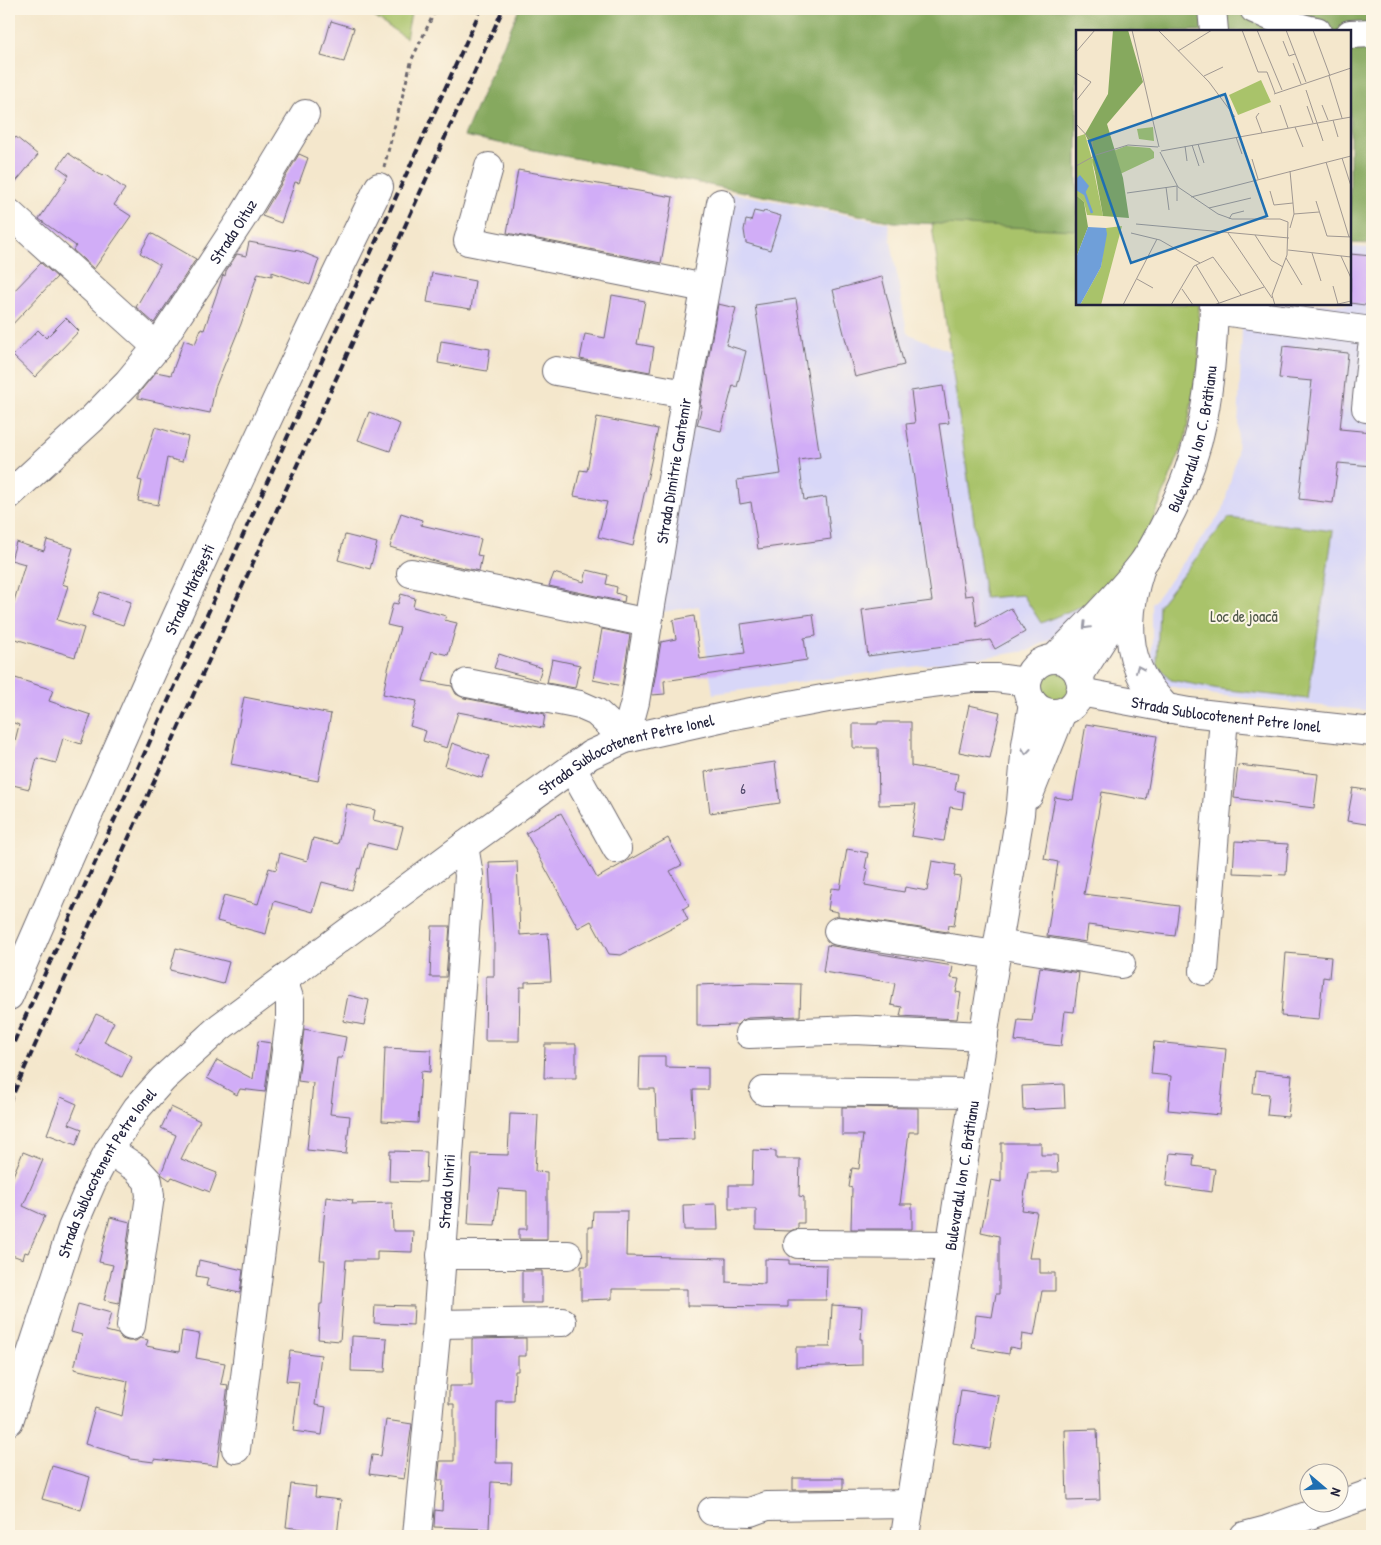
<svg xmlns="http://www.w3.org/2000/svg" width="1381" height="1545" font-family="'Patrick Hand',sans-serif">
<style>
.built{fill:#d8d7f8}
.green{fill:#a9c36a;stroke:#667252}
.forest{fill:#86a95e;stroke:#54664c}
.building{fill:#d1adf7}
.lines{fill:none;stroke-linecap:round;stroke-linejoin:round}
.minor-casing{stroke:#6c676e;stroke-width:30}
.major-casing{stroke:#6c676e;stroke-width:30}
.path{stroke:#6c676e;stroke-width:3;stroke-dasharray:4 4;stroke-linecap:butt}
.minor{stroke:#fff;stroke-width:28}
.major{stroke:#fff;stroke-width:28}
.rail{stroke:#22223b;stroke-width:4;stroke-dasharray:8 4;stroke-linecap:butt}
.oneway{stroke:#9c9ca7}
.labels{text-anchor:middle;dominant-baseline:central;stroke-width:4;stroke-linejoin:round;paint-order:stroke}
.number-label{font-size:14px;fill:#4e456a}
.street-label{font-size:16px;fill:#22223b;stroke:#fcf5e5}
.park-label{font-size:16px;fill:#515a4b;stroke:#fcf5e5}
.inset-river{fill:none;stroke:#6f9fd9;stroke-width:2.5}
.inset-road{fill:none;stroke:#a09892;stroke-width:1}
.view{fill:#1f6fb2;fill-opacity:0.15;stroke:#1f6fb2;stroke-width:2.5}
.inset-edge{fill:none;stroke:#22223b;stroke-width:2.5}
</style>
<rect width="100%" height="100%" fill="#fcf5e5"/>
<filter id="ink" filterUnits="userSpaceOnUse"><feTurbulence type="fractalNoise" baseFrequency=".02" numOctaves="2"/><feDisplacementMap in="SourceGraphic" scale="10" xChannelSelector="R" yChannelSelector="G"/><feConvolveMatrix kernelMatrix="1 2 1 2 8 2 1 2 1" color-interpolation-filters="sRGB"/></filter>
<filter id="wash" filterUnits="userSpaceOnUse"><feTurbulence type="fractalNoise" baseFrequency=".0096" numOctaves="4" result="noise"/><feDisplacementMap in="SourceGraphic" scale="20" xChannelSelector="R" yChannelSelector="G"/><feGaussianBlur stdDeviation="1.12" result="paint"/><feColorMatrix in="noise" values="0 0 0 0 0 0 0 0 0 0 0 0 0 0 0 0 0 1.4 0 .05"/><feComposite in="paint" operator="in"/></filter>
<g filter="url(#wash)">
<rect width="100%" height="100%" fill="#f4e7cc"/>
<path class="built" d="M732,193L888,223L907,333L1177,449L1120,561L1083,612L1052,638L1028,651L713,694L699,606L655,613L709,292Z
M1350,247L1372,248V711L1216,695L1169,686L1152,668V604L1223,510L1237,454L1243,304H1350Z"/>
<path class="green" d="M362,9H412L406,38Z
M916,9L1077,31V304H1199V364L1185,440L1151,525L1100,598L1041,623L1023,595L985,598L933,233Z
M1228,518L1333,531L1308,699L1219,689L1171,680L1157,664L1159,605Z
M1036 686a18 18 0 1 1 36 0a18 18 0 1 1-36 0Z"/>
<path class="forest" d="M519,9H1372V244L1350,243V31H1077V230L894,222L464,136Z"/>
<g id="blocks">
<path class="building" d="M331,21L354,28L344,62L321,56Z
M16,137L38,155L9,190V145Z
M68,153L102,176L104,174L125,189L114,205L131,216L94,269L73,250L76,246L39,219L69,175L58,167Z
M299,154L308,158L299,183L295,182L281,223L262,216Z
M518,170L673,197L661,263L507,233Z
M754,211L763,213L764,211L781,216L770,250L746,243L744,230L746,220L751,221Z
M151,233L196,259L154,323L136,307L160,265L140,253Z
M249,242L299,251L319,259L310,285L272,272V276L258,273L241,324L215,388L210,413L138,398V394L156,372L171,375L184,340L195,344L201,329L204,330L223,275L225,276L226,271L237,254L246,256Z
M1350,254L1372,256V306L1350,303Z
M41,263L57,277L9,328V296Z
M432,273L475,281L471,309L427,302Z
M882,277L904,365L855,377L833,290Z
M612,295L645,301L637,344L654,347L650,372L580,359L585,334L605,338Z
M796,299L820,457L799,460L804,500L826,497L831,539L758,549L751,502L740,504L737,480L781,474L755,305Z
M718,304L736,308L726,345L746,351L737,387L733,385L721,431L697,425L702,406L700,405Z
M66,318L79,331L35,377L13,356L38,330L46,338Z
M441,341L490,349L487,371L438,363Z
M1283,346L1348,353L1340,429L1372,432V466L1338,463L1333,503L1299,499L1312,381L1279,378Z
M943,386L949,423L939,424L965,596L973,595L977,627L1011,608L1025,632L995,649L990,640L868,656L862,610L932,601L906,424L915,423L911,391Z
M369,412L400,424L390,451L358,440Z
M597,417L658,429L633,546L598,537L607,502L574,496L580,470L587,471Z
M155,427L188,437L182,462L167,458L158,505L138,501L142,481L138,480Z
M401,513L422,520L421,525L481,539L477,555L482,556L479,571L441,563L390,547Z
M345,535L377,543L370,569L338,560Z
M47,540L73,548L62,584L68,586L57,620L84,628L75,657L9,637V618L25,564L11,560L16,542L44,551Z
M587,570L608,575L606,584L617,587L616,593L625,596L624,602L549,586L554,573L584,582Z
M100,592L131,602L123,625L92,615Z
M401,594L415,598L413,607L446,616L444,620L457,623L448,655L432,651L423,681L452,686L456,694L464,698L545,714L543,728L458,712L447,748L423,741L426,731L410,726L417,701L383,694L388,669L400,628L387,625L393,603L398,604Z
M813,614L816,636L804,638L807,660L664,681L665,694L652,695L661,642L676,639L673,620L694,616L700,659L745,653L741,624Z
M602,629L630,635L622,686L593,680Z
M499,654L542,668L538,680L494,668Z
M552,659L580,665L575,688L547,683Z
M9,676L53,690L49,701L91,715L81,744L63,738L56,763L37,758L29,789L9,784V764L19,725L9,721Z
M244,697L331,714L318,781L231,764Z
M969,705L1000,712L990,758L959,752Z
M878,722H911V766L958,774L955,790L964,792L962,809L950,807L944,841L911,836L916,804L879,805L878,748H853V724H878Z
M1086,724L1157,736L1146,800L1102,792L1084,894L1179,906L1175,936L1088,925L1086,942L1047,936L1058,862L1044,859L1055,797L1073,800Z
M452,743L489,756L482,778L445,766Z
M775,762L780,803L710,813L705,772Z
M1238,765L1318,774L1314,808L1234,798Z
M1353,788L1372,791V825L1347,821Z
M347,804L375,810L373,820L403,827L397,850L367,843L360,869L358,868L352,890L322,882L313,912L274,901L266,934L217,921L224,895L258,904L269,868L276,870L280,853L307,861L313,838L338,844Z
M561,813L597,878L668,838L682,865L670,871L689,905L683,909L688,920L621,955L609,954L591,921L578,928L526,833Z
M1235,841L1288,844L1286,875L1233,873Z
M847,849L868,853L865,868L868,869L865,885L904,892L905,887L927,891L932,861L956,865L954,876L961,877L954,926L949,925L948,932L838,916V912L828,910L831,888L840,889Z
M517,861L520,935L548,933L551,981L525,982V987H520L519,1041H485L486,976H494V937L493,938L489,862Z
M432,926H450L446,977H430Z
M827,945L953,966L951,978L959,979L956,992L961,993L957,1019L900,1016L902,1007L891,1005L895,983L823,972Z
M176,948L229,962L223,984L170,970Z
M1286,953L1331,957L1329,978L1323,977L1319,1019L1281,1016Z
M1040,967L1079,973L1074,1012L1065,1011L1061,1046L1015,1041L1018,1020L1032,1021Z
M754,983L801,984L800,1016L748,1018L741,1021L737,1025L697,1026V985Z
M348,995L369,1000L364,1025L343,1021Z
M96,1014L114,1022L104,1042L132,1056L122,1077L76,1054Z
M304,1029L346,1037L342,1058H337L330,1114L350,1116L346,1154L307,1150L313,1083L298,1081Z
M258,1041L271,1043L265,1092L240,1089L237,1095L207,1078L217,1060L253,1079Z
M1154,1042L1226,1049L1220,1115L1168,1110L1171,1076L1151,1074Z
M545,1044H576V1078H544Z
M385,1048L431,1050L430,1072L421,1071L418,1123L382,1121Z
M640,1056H665V1067L708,1068V1090H693L695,1139L657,1140L655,1089H639Z
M1255,1071L1292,1075L1288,1117L1267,1115L1269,1094L1253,1093Z
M1064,1084L1065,1108L1023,1110L1022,1086Z
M61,1097L77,1104L69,1124L82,1129L76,1145L47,1134Z
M171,1107L200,1121L181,1159L217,1173L210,1192L172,1177L170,1180L161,1174L176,1135L161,1128Z
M842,1107L918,1108V1132H909L900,1204H912V1229H851L852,1188L849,1187L852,1168L859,1169L863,1135H842Z
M510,1114L538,1115L535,1171L547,1172V1239H519V1229H527V1191L499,1189L495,1225L468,1224L472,1154L508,1155Z
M1001,1143H1041V1155H1057L1058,1172H1028L1022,1210L1037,1212L1029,1258H1040V1273H1055V1291H1042L1034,1336L1022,1334L1020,1349L1010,1347L1009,1354L972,1348L976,1315L992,1317L996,1294H999V1236L981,1232L991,1180L1001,1182Z
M753,1150L776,1151V1159H800L799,1196L804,1197V1223H798V1228L790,1231L756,1230V1209H729V1185H752Z
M390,1151L427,1152L426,1182L389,1181Z
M23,1152L43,1160L23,1206L45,1216L28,1253L25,1252L23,1259L9,1254V1185Z
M1170,1153L1194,1155L1193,1166L1215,1169L1212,1192L1166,1186Z
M326,1197L353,1200L352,1204L392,1203L393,1231H413L412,1252L377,1251V1260H346L340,1341L318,1339L320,1304H322L325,1260H320Z
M717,1204L718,1230H684L683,1205Z
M593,1211H627L626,1256L726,1258V1282L765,1284V1259L789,1260V1264L827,1265L826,1300H788V1307L687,1306V1289H612V1299L581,1300V1266H588V1227H592Z
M110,1217L130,1222L119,1303L104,1300L113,1265L99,1262Z
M199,1260L243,1270L240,1293L206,1286L208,1278L196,1276Z
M522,1271H542V1303H522Z
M78,1304L111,1313L106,1331L118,1334L122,1339L128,1341H136L140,1338L148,1340L146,1346L179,1352L182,1331L200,1334L196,1358L225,1363L221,1384L228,1385L217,1466L154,1459V1462L130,1459V1457L85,1444L95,1408L122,1416L128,1381L74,1369L82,1335L71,1332Z
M375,1305L414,1306L413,1325L374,1323Z
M832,1305L862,1307L860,1339H862V1365L796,1367V1347H830Z
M352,1336L387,1338L385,1372L351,1371Z
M526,1338V1356H518V1371H515L514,1401H497L496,1463H512L511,1483L491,1482L489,1529L434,1527L435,1510L442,1511L443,1480H438L440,1461H454V1404H449V1386H472V1339Z
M290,1351L321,1355L315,1405L326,1407L322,1435L293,1431L299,1382L286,1381Z
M961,1390L999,1396L990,1449L953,1443Z
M386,1420L412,1424L404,1479L369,1474L372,1455L381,1456Z
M1097,1429L1100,1500L1067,1501L1065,1430Z
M52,1466L90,1477L81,1510L42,1499Z
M793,1478H843V1489L793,1490Z
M291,1484L316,1487L315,1497L341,1500L337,1536H320V1531L286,1527Z"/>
</g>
</g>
<g filter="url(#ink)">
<use href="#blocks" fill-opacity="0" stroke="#6c676e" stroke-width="1"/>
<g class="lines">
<g class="minor-casing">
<g id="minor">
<path d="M1254,9C1274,18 1295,28 1317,31"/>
<path d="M1350,34L1372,33"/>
<path d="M489,167L468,241L705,288"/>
<path d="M9,213L157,347"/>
<path d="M1214,310L1372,331"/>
<path d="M1372,348L1366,408L1372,409"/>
<path d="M556,371L686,394"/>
<path id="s1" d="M9,495L91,420L128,382L157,347L242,218L305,114"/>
<path d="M411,573L648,623"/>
<path id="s2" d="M467,683L580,705L596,712L625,739L635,702L686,394L721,203"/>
<path d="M572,768L617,849"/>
<path d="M838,931L996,955"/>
<path d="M998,944L1121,964"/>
<path d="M1204,971L1224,717"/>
<path id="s3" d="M9,996C127,724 248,453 379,187"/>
<path d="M749,1034L855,1030L984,1036"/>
<path d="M764,1091L974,1093"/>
<path d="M109,1150L136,1168L148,1181L150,1196L131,1326"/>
<path d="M798,1244L950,1245"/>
<path d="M441,1255H568"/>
<path d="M437,1324L562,1322"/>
<path d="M236,1449L290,1019V1001L283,980"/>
<path d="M712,1511L750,1512L767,1506L910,1504"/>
<path id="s4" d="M417,1536L437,1324L469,875L464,846"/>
<path d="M1244,1536L1267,1530L1372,1493"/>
</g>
</g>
<g class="major-casing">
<g id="major">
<path d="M1212,9L1214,31"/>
<path d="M1140,570C1130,601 1125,637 1138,668C1144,684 1156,696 1167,709"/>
<path id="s5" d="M1054,659C1084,628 1116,598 1142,564C1151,552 1158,538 1165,524C1204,452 1212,384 1214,304"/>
<circle cx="1054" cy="686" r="27"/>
<path d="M1079,676L1119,613L1125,599"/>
<path id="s6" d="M1080,692L1189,712L1372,732"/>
<path d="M1029,795L1062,712"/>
<path id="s7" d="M9,1421L72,1228L92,1182L109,1150L137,1108L163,1079L220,1027L464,846L590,755L625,739L724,717L828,698L909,686L971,678H996L1027,682"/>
<path id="s8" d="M905,1536L996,955L1020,814L1026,744L1033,703"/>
</g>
</g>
<path class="path" d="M384,167L412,59L436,9"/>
<use href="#minor" class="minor"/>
<use href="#major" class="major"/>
<path class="rail" d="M9,1053L481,9
M9,1103L503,9"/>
</g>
<defs><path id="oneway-chevron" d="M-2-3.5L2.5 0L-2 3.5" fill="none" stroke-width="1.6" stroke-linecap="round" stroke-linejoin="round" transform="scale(1.25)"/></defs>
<g class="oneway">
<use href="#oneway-chevron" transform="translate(1086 626) rotate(134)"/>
<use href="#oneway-chevron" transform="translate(1139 669) rotate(-114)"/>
<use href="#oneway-chevron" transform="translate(1026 751) rotate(96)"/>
</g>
</g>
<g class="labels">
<g class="number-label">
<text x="743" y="788">6</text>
</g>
<g class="street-label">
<text stroke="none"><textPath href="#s1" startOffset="348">Strada Oituz</textPath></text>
<text stroke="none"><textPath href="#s5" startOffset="266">Bulevardul Ion C. Brătianu</textPath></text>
<text stroke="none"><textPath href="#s2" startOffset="445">Strada Dimitrie Cantemir</textPath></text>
<text stroke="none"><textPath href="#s3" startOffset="445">Strada Mărășești</textPath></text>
<text stroke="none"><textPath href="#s6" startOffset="148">Strada Sublocotenent Petre Ionel</textPath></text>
<text stroke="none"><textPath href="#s7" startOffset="949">Strada Sublocotenent Petre Ionel</textPath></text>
<text stroke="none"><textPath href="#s7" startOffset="268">Strada Sublocotenent Petre Ionel</textPath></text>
<text stroke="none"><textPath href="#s8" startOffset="365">Bulevardul Ion C. Brătianu</textPath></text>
<text stroke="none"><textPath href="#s4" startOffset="346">Strada Unirii</textPath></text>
</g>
<g class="park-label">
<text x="1244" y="616">Loc de joacă</text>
</g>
</g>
<g transform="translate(1076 30)">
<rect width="275" height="275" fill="#f4e7cc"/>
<path d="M185,50L195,72L162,85L153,65ZM77,97L78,111L63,109L61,99ZM9,104L16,129L50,116L74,118L78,122V128L23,154L16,132L27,186L11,185L8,172L0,165V107ZM46,196L25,275H4L25,237L30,198Z" fill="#a9c36a"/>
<path d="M37,0H52L67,52L31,94L47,148L53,188L27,186L14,114L9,104L32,64ZM0,165L8,172L12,197L0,228Z" fill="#86a95e"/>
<path d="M4,145L13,156L8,165L0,160V149ZM12,197L30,198L31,204L25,237L4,275H0V228Z" fill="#6f9fd9"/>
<path class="inset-river" d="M8,161L16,183"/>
<path class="inset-road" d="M56,0L83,117M82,0L133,52L159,87M166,0L182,42H191L199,63M181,0L206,60M210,0L230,52M237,0L254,46M207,11L213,26L219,24M102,21L136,0M0,22L19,0M217,33L225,54M0,43L15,52L0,71M128,46L147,37M253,46L266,88M230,60L247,111M198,64L275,38M204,75L212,98M246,75L252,90M231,76L237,93M183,83L180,87L186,103M257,90L262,107M0,94L16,111L17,127M219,97L227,117M160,107L166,124M122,114L128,133M116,115L123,136M109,116L111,131M85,121L275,87M84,122L102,157L142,184L156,189H204L212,192L211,225L196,265L199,275M266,128L275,156M176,129L182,149M250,132L273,207M0,136L20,125L52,115L82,117M90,157L93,180M194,161L198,175L217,173M51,163L101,156V171M115,167L275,126M240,171L251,206L275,207M133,178L175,168M218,184L243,182M153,189L156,184L168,181M60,194L213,208M214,198L218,184L214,141M55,203L84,210L124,233M152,203L196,268M179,205L195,230L207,237M212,220L275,227M236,223L245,251M265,226L275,248M210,228L226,255M120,235L143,273M61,249L77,258M257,256L262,274M106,259L117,275M47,275L81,209M95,275L118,236L137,227L165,265M138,275L188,257M258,275L275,271"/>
<path class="view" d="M149,64L191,186L55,233L13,111Z"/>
<rect width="275" height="275" class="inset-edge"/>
</g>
<rect width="1381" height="1545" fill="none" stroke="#fcf5e5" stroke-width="30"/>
<g transform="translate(1324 1488) rotate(109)"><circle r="24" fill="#fcf5e5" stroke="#a5a1a1"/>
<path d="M0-4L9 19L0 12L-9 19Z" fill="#1f6fb2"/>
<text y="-8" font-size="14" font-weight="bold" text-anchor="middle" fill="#22223b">N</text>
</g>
</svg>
